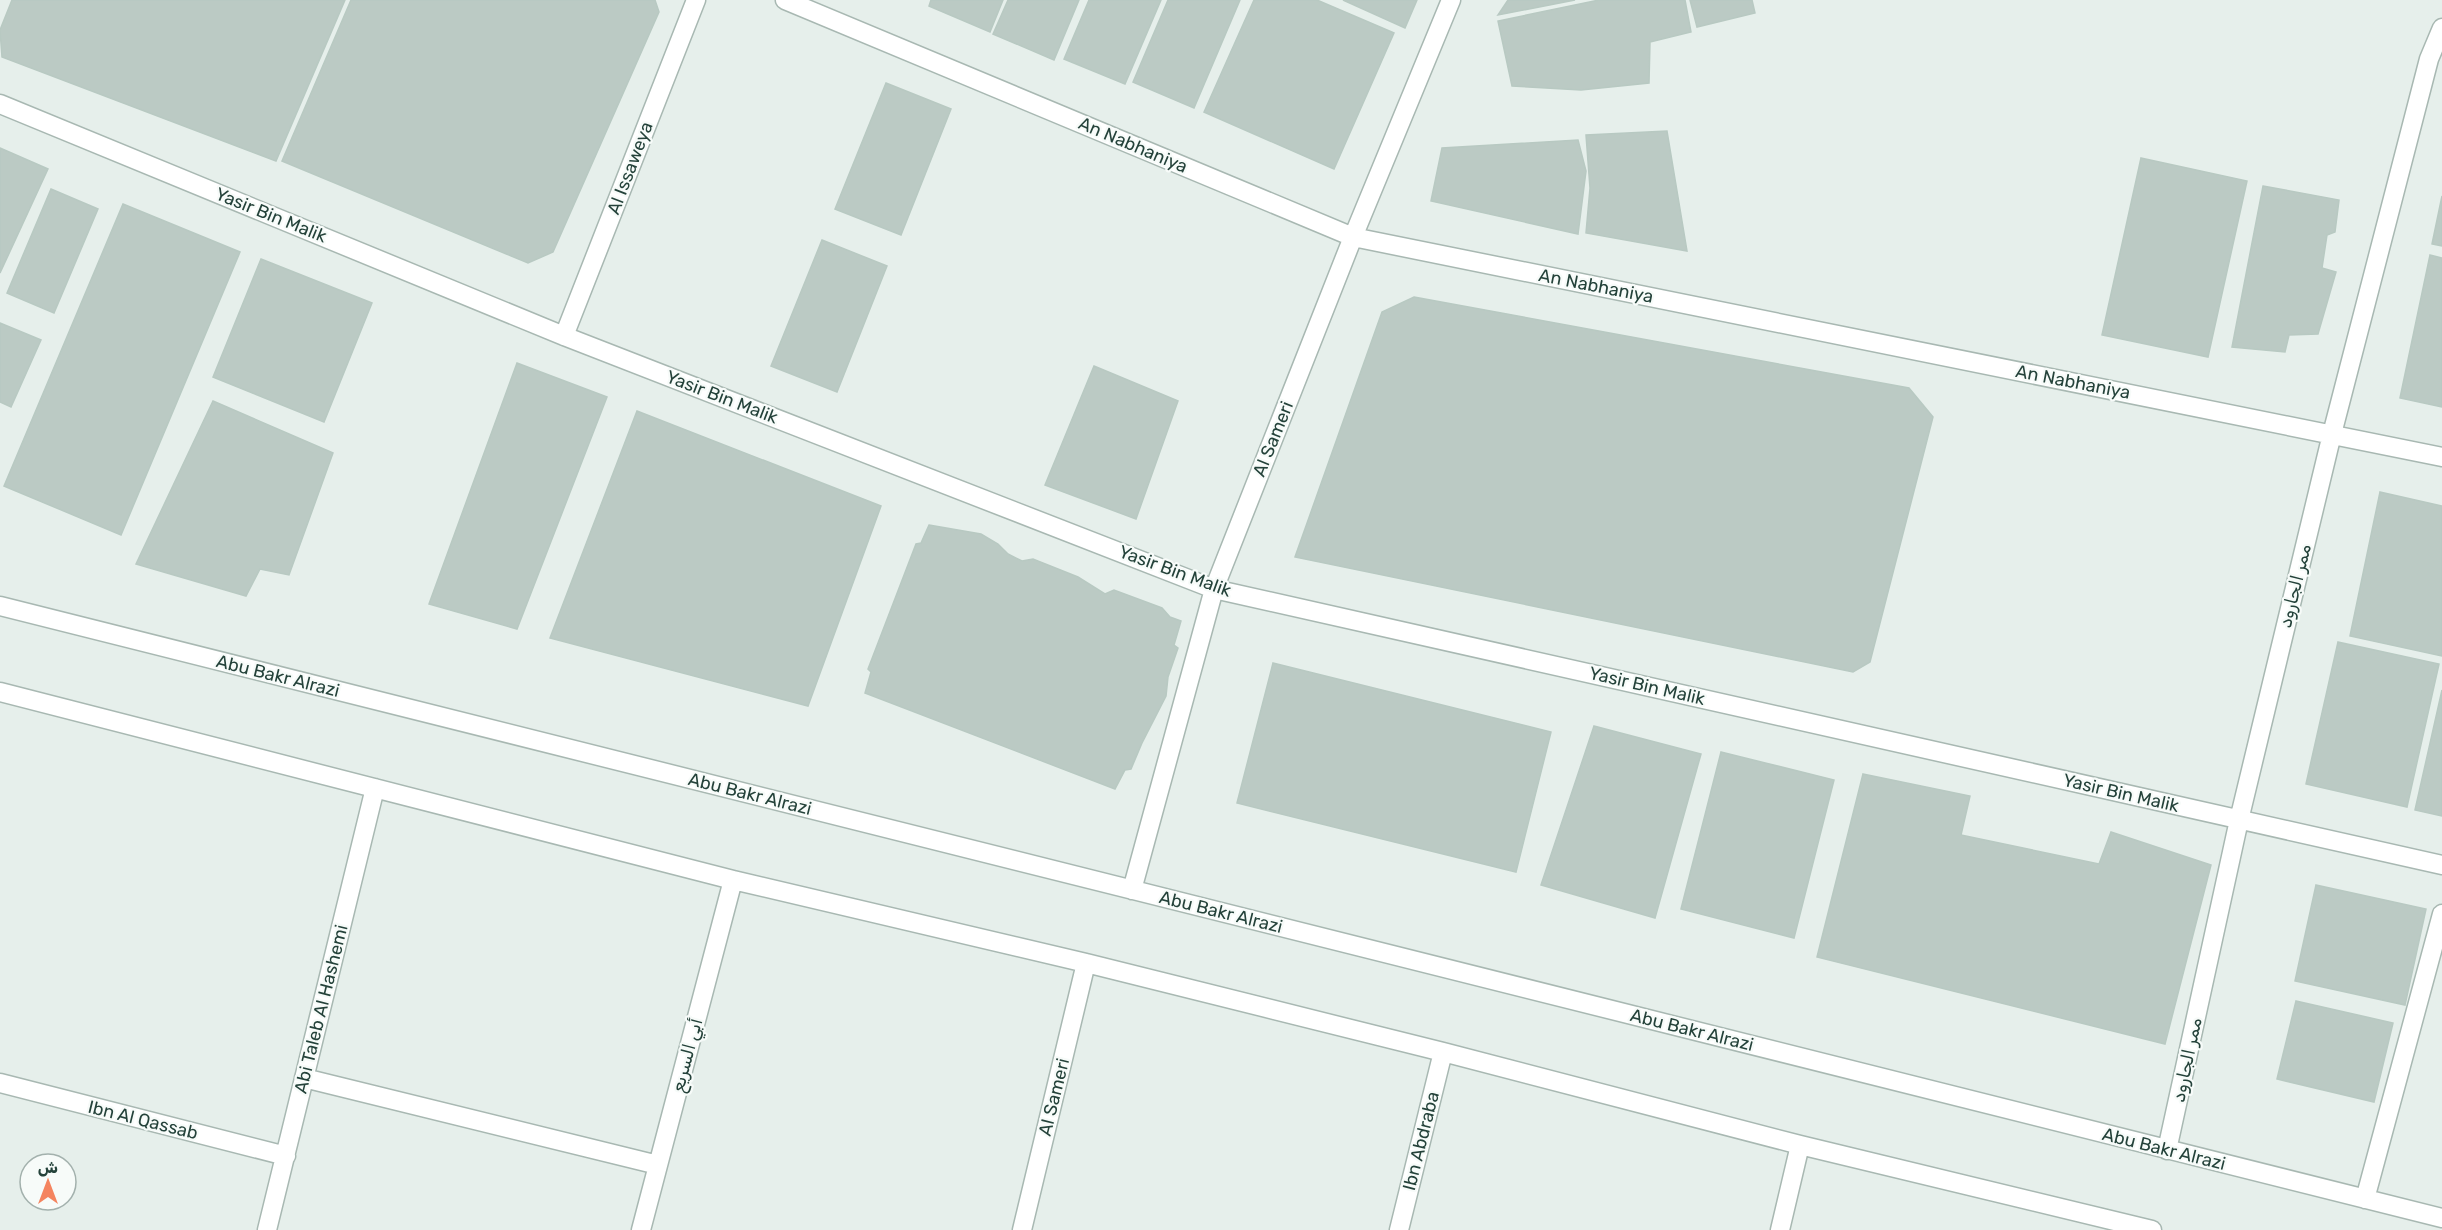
<svg xmlns="http://www.w3.org/2000/svg" width="2442" height="1230" font-family="Rubik,'Noto Sans Arabic',sans-serif">
<style>
.building{fill:#bbcac4;stroke:#b8c9c2;stroke-width:1.5}
.lines{fill:none;stroke-linecap:round;stroke-linejoin:round}
.minor-casing{stroke:#a8b8b2;stroke-width:21}
.minor{stroke:#fff;stroke-width:18}
.labels{text-anchor:middle;dominant-baseline:central;stroke-width:4.5;stroke-linejoin:round;paint-order:stroke}
.street-label{font-size:18px;fill:#24423a;stroke:#f7fbf9}
</style>
<rect width="100%" height="100%" fill="#e6efeb"/>
<path class="building" d="M12,0H345L276,161L2,57L0,30Z
M351,0H655L659,12L553,252L528,263L282,161Z
M931,0H1003L990,32L929,6Z
M1008,0H1079L1054,60L993,34Z
M1089,0H1161L1125,84L1064,59Z
M1168,0H1240L1194,108L1133,82Z
M1254,0H1317L1394,33L1334,169L1204,112Z
M1343,0H1417L1405,28Z
M1508,0H1575L1498,15Z
M1599,0H1685L1691,32L1650,42L1649,83L1581,90L1512,86L1498,21Z
M1690,0H1752L1755,13L1697,27Z
M886,83L951,109L901,235L835,209Z
M1667,131L1687,251L1586,233L1590,188L1586,135Z
M1578,140L1586,171L1578,234L1431,201L1442,148Z
M0,148L48,169L0,273Z
M2141,158L2247,181L2208,357L2102,335Z
M2263,186L2339,200L2335,232L2327,235L2322,268L2336,272L2318,334L2289,335L2285,352L2232,347Z
M51,189L98,209L54,313L7,293Z
M2442,196V246L2432,244Z
M123,204L240,252L121,535L4,486Z
M822,240L887,266L837,392L771,366Z
M2430,255L2442,258V407L2400,398Z
M261,259L372,303L324,422L213,377Z
M1414,297L1909,388L1933,417L1870,662L1853,672L1295,557L1382,312Z
M0,323L41,340L11,407L0,402Z
M517,363L607,397L517,629L429,604Z
M1094,366L1178,401L1136,519L1045,485Z
M213,401L333,453L289,575L260,569L246,596L136,564Z
M637,411L881,506L808,706L550,638Z
M2380,492L2442,506V656L2350,636Z
M929,525L981,534L998,544L1008,554L1022,561L1033,559L1078,577L1105,594L1114,590L1162,608L1170,617L1181,621L1174,645L1178,648L1168,677L1166,696L1142,743L1131,769L1125,770L1115,789L865,693L871,672L868,669L916,544L921,543Z
M2338,642L2439,664L2407,807L2306,784Z
M1273,663L1551,732L1516,872L1237,803Z
M2442,690V816L2415,810Z
M1594,726L1701,754L1655,918L1541,885Z
M1721,752L1834,780L1794,938L1681,909Z
M1863,774L1970,796L1961,835L2099,864L2111,832L2211,865L2165,1044L1817,957Z
M2316,885L2426,909L2405,1005L2295,981Z
M2296,1001L2393,1023L2374,1102L2277,1079Z"/>
<g class="lines">
<g class="minor-casing">
<path id="minor" d="M785,0L1353,237L2442,457
M0,104L564,336L1214,589L2442,865
M564,336L696,0
M0,606L2442,1218
M0,692L733,880L1086,963L1443,1052L1800,1145L2152,1230
M1132,890L1214,589L1353,237L1451,0
M304,1078L658,1165
M0,1083L286,1156
M2167,1150L2239,820L2332,434L2429,59L2442,28
M2365,1199L2442,914
M267,1230L375,788
M641,1230L733,880
M1022,1230L1086,963
M1399,1230L1443,1052
M1780,1230L1800,1145"/>
</g>
<use href="#minor" class="minor"/>
</g>
<g class="labels">
<g class="street-label">
<text transform="translate(1133 145) rotate(23)">An Nabhaniya</text>
<text transform="translate(630 168) rotate(-69)">Al Issaweya</text>
<text transform="translate(271 215) rotate(22)">Yasir Bin Malik</text>
<text transform="translate(1596 286) rotate(11)">An Nabhaniya</text>
<text transform="translate(2073 382) rotate(11)">An Nabhaniya</text>
<text transform="translate(722 397) rotate(21)">Yasir Bin Malik</text>
<text transform="translate(1273 439) rotate(-68)">Al Sameri</text>
<text transform="translate(1175 571) rotate(20)">Yasir Bin Malik</text>
<text transform="translate(2295 586) rotate(-76)">ممر الجارود</text>
<text transform="translate(278 676) rotate(14)">Abu Bakr Alrazi</text>
<text transform="translate(1647 686) rotate(13)">Yasir Bin Malik</text>
<text transform="translate(2121 793) rotate(13)">Yasir Bin Malik</text>
<text transform="translate(750 794) rotate(14)">Abu Bakr Alrazi</text>
<text transform="translate(1221 912) rotate(14)">Abu Bakr Alrazi</text>
<text transform="translate(321 1009) rotate(-76)">Abi Taleb Al Hashemi</text>
<text transform="translate(1692 1030) rotate(14)">Abu Bakr Alrazi</text>
<text transform="translate(687 1055) rotate(-75)">أبي السريع</text>
<text transform="translate(2187 1060) rotate(-78)">ممر الجارود</text>
<text transform="translate(1054 1097) rotate(-76)">Al Sameri</text>
<text transform="translate(143 1120) rotate(14)">Ibn Al Qassab</text>
<text transform="translate(1421 1141) rotate(-76)">Ibn Abdraba</text>
<text transform="translate(2164 1149) rotate(14)">Abu Bakr Alrazi</text>
</g>
</g>
<g transform="translate(48 1182)"><circle r="28" fill="#f7fbf9" stroke="#a3b1ad" stroke-width="1.5"/>
<path d="M0-4.5L10 22L0 15L-10 22Z" fill="#f4845f"/>
<text y="-9" font-size="16" font-weight="bold" text-anchor="middle" fill="#24423a">ش</text>
</g>
</svg>
